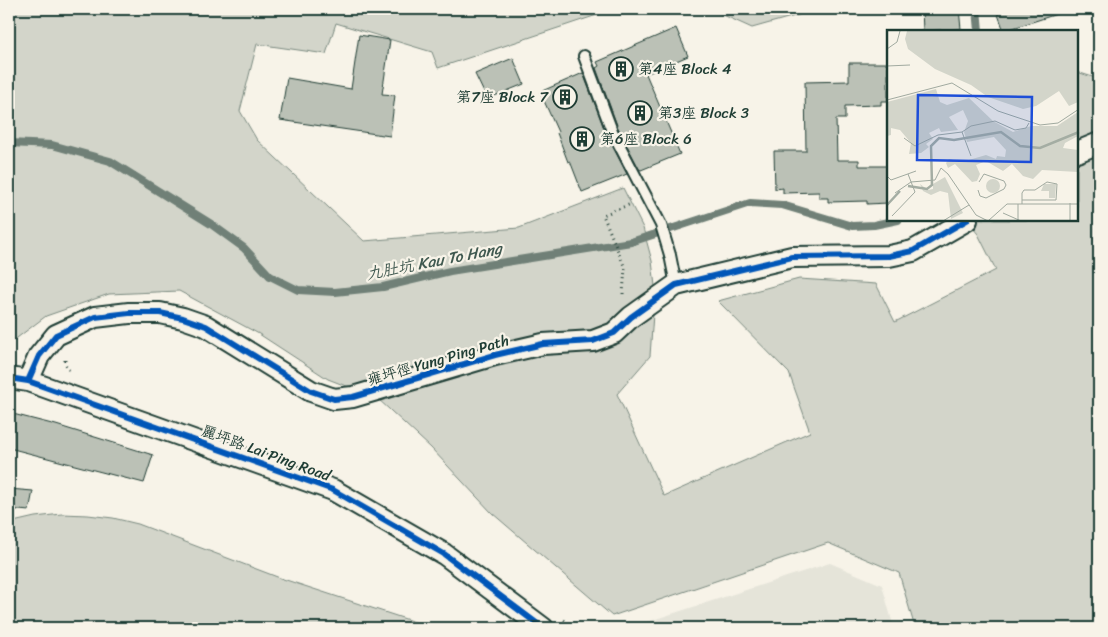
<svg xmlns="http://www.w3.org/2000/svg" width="1108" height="637" font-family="Sriracha,'LXGW WenKai TC',sans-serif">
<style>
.built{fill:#e5e4d9}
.green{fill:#d3d5ca;stroke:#79897f}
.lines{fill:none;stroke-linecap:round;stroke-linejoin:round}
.stream{stroke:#6f8077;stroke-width:8}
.building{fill:#bbc1b6;stroke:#1f3d34}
.service-casing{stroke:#1f3d34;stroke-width:14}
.minor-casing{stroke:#1f3d34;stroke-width:24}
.path{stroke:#1f3d34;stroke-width:3;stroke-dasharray:1 4;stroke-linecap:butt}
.service{stroke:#f7f3e8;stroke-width:10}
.minor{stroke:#f7f3e8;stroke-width:20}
.service-bridge-casing{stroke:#1f3d34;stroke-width:14;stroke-linecap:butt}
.service-bridge{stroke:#f7f3e8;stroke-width:10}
.cycleway-casing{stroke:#f7f3e8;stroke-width:9}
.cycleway{stroke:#0057b8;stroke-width:6}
.labels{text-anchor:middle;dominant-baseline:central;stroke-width:4.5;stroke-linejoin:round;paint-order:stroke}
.poi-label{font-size:15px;fill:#1f3d34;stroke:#f7f3e8;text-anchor:start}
.street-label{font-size:15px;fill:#1f3d34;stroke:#f7f3e8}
.water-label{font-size:16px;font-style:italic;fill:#405950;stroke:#f7f3e8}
.inset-river{fill:none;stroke:#a4ada3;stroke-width:2.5}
.inset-road{fill:none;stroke:#a1aaa0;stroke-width:1}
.view{fill:#1d4ed8;fill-opacity:0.15;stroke:#1d4ed8;stroke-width:2.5}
.inset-edge{fill:none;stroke:#1f3d34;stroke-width:2.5}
</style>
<rect width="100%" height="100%" fill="#f7f3e8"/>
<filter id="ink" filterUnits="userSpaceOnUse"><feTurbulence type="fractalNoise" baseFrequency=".02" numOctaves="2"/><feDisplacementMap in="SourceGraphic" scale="10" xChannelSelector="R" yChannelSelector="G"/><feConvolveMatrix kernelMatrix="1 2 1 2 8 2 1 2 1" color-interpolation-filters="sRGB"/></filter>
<g filter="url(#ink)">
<path class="built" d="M830,563L882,585L894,628H628Z"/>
<path class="green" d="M9,9H615L438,68L432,52L336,23L326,54L257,44L240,111L257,140L364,241L519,228L623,188L643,228L652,261L655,286L650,356L617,394L664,496L810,432L789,373L718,301L799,279L876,284L895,322L996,270L978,234L966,220H1077V72L1099,79V628H915L899,573L828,543L612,616L492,513L431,448L377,398L328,379L259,334L179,291L109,294L46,316L9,344Z
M710,9H806L802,14L752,28Z
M62,514L88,515L113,518L138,524L280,578L433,628H9V523L35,517Z"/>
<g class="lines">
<path class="stream" d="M977,9L979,31
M9,143L52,145L110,161L211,224L244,248L270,276L298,290L335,292L383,287L450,271L631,242L750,203L782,205L852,226L874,225L898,220"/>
</g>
<path class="building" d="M922,9H959L961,29L923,31Z
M996,9H1063V12L1004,31Z
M676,28L688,56L646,74L680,154L641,170L639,169L618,128L596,68L599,66L597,62Z
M359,35L390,40L382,94L395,95L390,136L280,120L287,78L351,89Z
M513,58L524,84L487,99L475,74Z
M849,63H888V101H881V105L845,106V119H836L837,160H859V166H888V203L867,204V201L828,202V198H819V192L783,193V188L775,189L774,151H806L805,82L849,81Z
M583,73L606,133L627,174L582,192L570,161L568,162L557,133L558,132L540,92Z
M9,413L56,425L153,455L144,483L9,448Z
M9,489L33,491L29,511L9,509Z"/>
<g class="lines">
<g class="service-casing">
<path id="service" d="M584,56L612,131
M670,255L676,285"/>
</g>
<g class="minor-casing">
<path id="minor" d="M1077,152L1099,143
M9,378L28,381L333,490L444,554L543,628
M28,381L39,356L56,335L95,317L129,313H160L183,318L206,326L311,391L334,399L353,397L495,355L543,344L593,341L614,333L631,317L676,285L792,257L889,256L913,251L967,220"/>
</g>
<path class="path" d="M623,294L625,268L603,215L631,204
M65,360V363L70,372
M564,620L575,628"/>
<use href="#service" class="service"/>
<use href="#minor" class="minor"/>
<g class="service-bridge-casing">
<path id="service-bridge" d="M612,131L661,225L670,255"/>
</g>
<use href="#service-bridge" class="service-bridge"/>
<g class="cycleway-casing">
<path id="cycleway" d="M9,378L28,381L333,490L444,554L543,628
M28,381L39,356L56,335L95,317L129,313H160L183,318L206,326L311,391L334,399L353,397L495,355L543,344L593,341L614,333L631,317L676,285L792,257L889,256L913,251L967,220"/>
</g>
<use href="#cycleway" class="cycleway"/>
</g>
</g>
<defs>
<g id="building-ring" transform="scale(1.25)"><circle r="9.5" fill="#f7f3e8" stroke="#1f3d34" stroke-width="1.5"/><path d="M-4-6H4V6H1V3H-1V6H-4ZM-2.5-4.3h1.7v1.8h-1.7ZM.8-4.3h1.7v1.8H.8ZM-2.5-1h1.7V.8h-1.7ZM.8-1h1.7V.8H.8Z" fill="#1f3d34"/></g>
</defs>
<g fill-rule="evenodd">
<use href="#building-ring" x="621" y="69"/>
<use href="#building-ring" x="565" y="97"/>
<use href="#building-ring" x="640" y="113"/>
<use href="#building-ring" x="582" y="139"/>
</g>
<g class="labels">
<g class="poi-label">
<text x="638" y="69">第4座 Block 4</text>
<text x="548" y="97" text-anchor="end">第7座 Block 7</text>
<text x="658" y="113">第3座 Block 3</text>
<text x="600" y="139">第6座 Block 6</text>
</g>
<g class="street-label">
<text transform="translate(438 360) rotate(-16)">雍坪徑 Yung Ping Path</text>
<text transform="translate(266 453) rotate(20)">麗坪路 Lai Ping Road</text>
</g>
<g class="water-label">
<text transform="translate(434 261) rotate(-11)">九肚坑 Kau To Hang</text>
</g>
</g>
<g transform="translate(887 30)">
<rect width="191" height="191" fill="#f7f3e8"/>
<path d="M20,1H191V72L182,76L172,61L149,76L136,79L101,67L84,55L48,39L21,19L18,9ZM49,59L53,72L60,75L82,68L106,91L126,102L144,96H170L191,82V106L178,113L176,118L191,120V142L155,140L146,149L136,146L125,134L116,141L99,131L89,135L93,144L90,151L85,152L68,134L61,138L59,133L62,129L75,132L99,125L109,129L110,126L118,127L119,120L107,107L80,112L77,102L81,91L76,80L62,87L71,100L54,102L52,98L42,103L46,109L39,114L42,117L34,123L22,124L24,113L13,100L4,98V105L0,106V72ZM58,147L76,183L64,189L61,163L53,161L44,165L36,161L33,154L41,160L46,159V154ZM99 156a7 7 0 1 1 14 0a7 7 0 1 1-14 0ZM157,154H169L168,168H162V161H154Z" fill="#d3d5ca"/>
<path class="inset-river" d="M21,156L40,159L45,155L44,116L52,108L67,110L114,102L133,116L153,118L192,102M0,175L13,161"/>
<path class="inset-road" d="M0,19L10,12L13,1M0,36L23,35M0,70L65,53L111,81L153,95L171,93L192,79M75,102L84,126M17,108L28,116L51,105L75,102L84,96L108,91L128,100L139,98L142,93M0,146L4,150L29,141M91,160L93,166L99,168L117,159L119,155L117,151L97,144L92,152M8,163L24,152L48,150L54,138L61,144L89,185L101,191M135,170H169L170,154L160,152L148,160H137L135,163V174M183,173V191M116,183L134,191M5,186L28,162L21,144M131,190V174M56,191L82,175M101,191L120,174H192"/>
<path class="view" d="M31,65L145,67L144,132L30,130Z"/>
<rect width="191" height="191" class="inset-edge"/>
</g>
<rect width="1108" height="637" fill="none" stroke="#f7f3e8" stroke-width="30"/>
<rect x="15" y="15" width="1078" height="607" fill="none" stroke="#1f3d34" stroke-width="2" filter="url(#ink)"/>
</svg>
